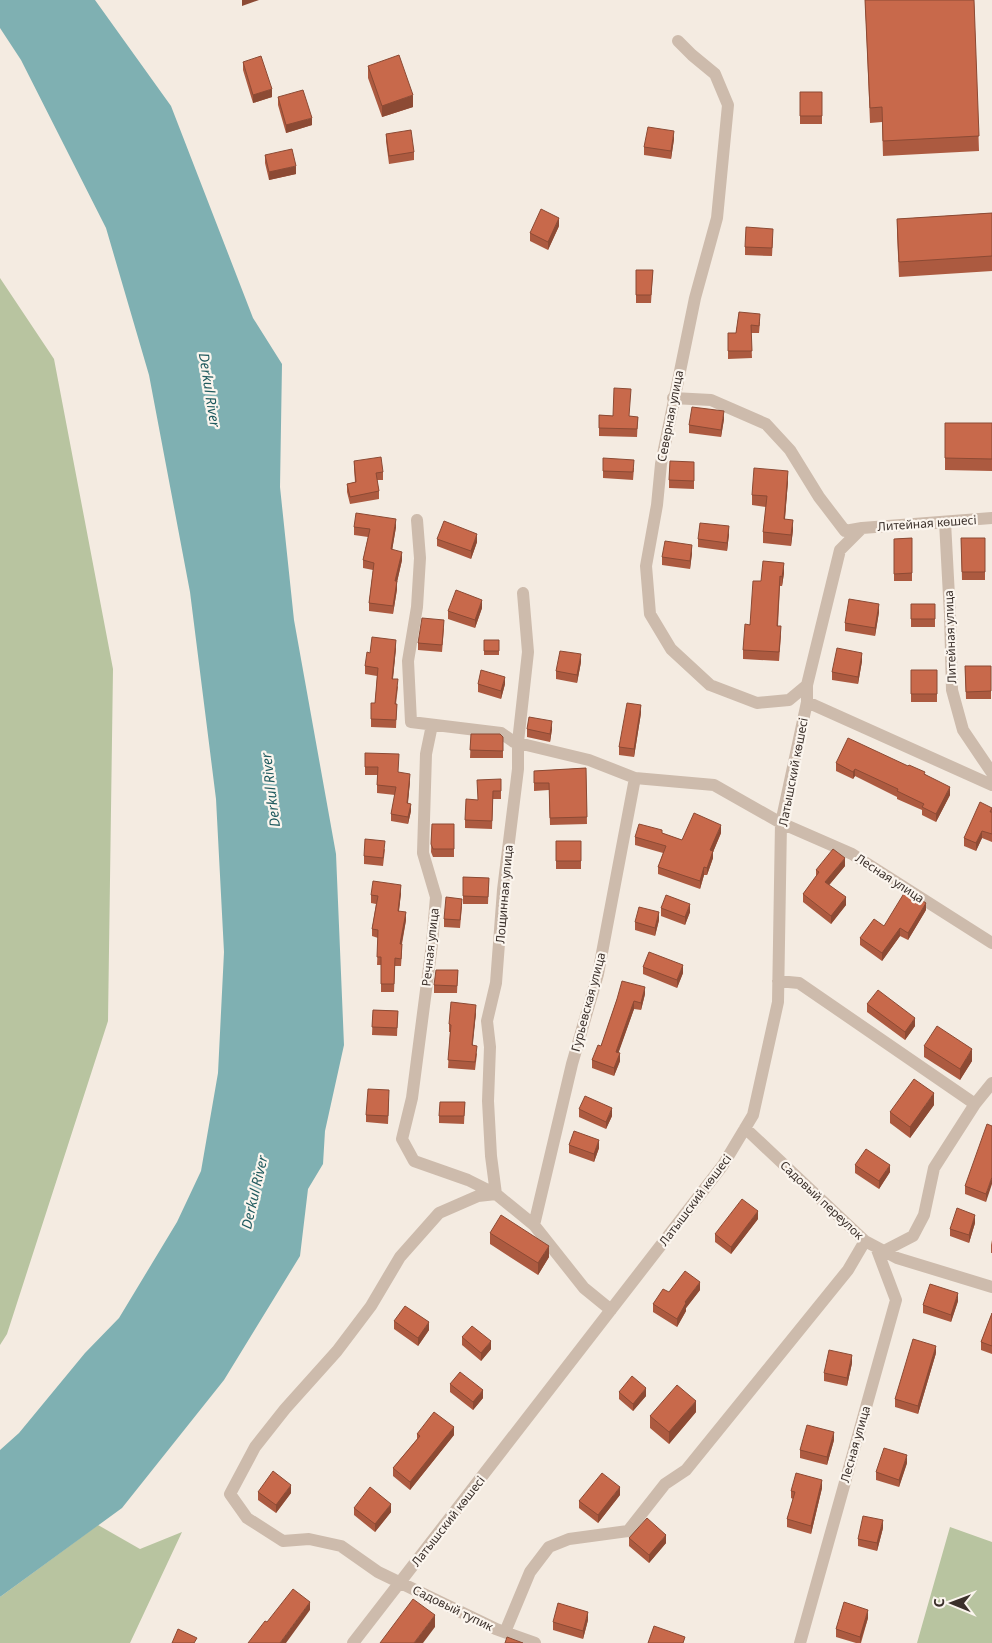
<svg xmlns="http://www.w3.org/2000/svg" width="992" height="1643" font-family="'Noto Sans',sans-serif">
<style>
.green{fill:#b8c4a0}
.water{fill:#7fb0b2}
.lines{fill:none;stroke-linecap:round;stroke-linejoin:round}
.minor{stroke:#cdbbac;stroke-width:12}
.wall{fill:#ac5a40}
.shaded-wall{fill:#8c4a34}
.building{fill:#c8694b;stroke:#8c4a34}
.labels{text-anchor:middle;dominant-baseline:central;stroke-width:4.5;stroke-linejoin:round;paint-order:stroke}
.street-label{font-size:12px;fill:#3b302b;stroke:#fbf5ee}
.water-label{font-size:14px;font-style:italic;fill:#1f5a5e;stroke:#fbf5ee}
</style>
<rect width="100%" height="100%" fill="#f4ebe1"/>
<path class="green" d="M0,278L54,359L113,669L108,1021L7,1334L0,1345Z
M98,1525L140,1549L182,1532L130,1643H0V1597Z
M950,1527L992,1542V1643H917Z"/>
<path class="water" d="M0,0H95L171,106L253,318L282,364L280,487L294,620L336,854L344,1045L325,1131L323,1164L308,1189L300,1256L224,1380L122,1508L0,1597V1450L19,1433L85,1353L119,1318L177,1222L201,1171L218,1073L224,952L216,799L190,592L149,375L106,228L21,60L0,28Z"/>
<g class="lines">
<path class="minor" d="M678,41L692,55L715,74L728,105L717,218L695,298L661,464L657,505L646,566L650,614L671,649L710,685L757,703L789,700L807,685
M673,398L711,400L766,424L790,450L819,497L845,531L862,528L992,518
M417,520L420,558L417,607L408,661L411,722L501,733L514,742L589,760L635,778L714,785L781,823L852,854L992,943
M945,522L950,615L952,690L963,730L992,773
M523,593L528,652L518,742V769L503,890L496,983L487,1021L490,1047L488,1101L491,1156L496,1194L478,1196L439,1213L400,1257L371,1306L337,1351L285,1409L255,1447L230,1494L247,1518L283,1541L309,1539L341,1546L378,1572L496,1629L535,1643
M807,702L992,785
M432,725L426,754L423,853L436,897L432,944L412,1098L402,1139L414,1161L468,1180L496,1194L534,1225L584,1288L611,1310
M778,981L799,983L975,1104
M745,1128L865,1241L897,1258L992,1287
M534,1225L572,1064L598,974L635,778
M884,1251L913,1236L924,1215L934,1168L975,1104L992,1083
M505,1632L530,1572L549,1547L569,1539L628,1531L665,1484L686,1470L848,1270L865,1241
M353,1643L723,1165L753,1115L778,1002L781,823L807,702V685L840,550L862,528
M800,1643L896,1300L876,1247"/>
</g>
<path class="wall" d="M865,0H974L979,151L883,156L882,122L870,123Z
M243,62L272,97L253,103L243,70Z
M368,66L413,107L382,117L368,78Z
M800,92H822V124H800Z
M278,97L312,125L286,133L278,105Z
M386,134L414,152V160L389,164L386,141Z
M674,139L671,159L644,155V147Z
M265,155L296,174L269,180L265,163Z
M992,213V271L899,277L897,234V219Z
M559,226L548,250L530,241V233Z
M773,237L772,256L745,255V247Z
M636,270H653L651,303H636Z
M739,312L760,322L759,333H751L752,358L728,359V333H736Z
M599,415L638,417L637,437L599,436Z
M724,419L721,437L689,433V425Z
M992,423V471L945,470V458Z
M354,461L383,472V480H377L379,491V499L350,504L347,492V484L355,482L354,469Z
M694,462V489L669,488V480Z
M634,468L633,480L603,478V471Z
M788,481L785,519L793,530L791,546L763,543V532L766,507L752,505V495Z
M354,527H396L392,550L402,560L397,582V589L393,614L369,611V603L373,570L363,568V560L368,537L354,535Z
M729,534L727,551L698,547V539Z
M912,538V581H894V539Z
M961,538H985V580H962Z
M437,539L477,542L471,559L437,546Z
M692,553L690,569L662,565V557Z
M784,573L782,586H780L778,626L781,636L779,661L743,659V650L761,581Z
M911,604H935V627H911Z
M482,608L475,628L448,619V611Z
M879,612L875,636L845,631V623Z
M444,628L442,652L418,650V643Z
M484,640H499V655H484Z
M396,648L393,679L398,687L396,704H397L396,728L371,727V703H375L377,676L365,674V666L370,653Z
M862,661L858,684L832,680V672Z
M581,662L577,683L556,679V671Z
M965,666H991V699H966Z
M911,670H937V702H911Z
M478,684H505L501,699L478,692Z
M641,713L634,757L619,755V747Z
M527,729H552L550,742L527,737Z
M471,734L503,737V758H470Z
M365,753L398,772L410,781L408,803L411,811L408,824L391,821V814L395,795L377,793V775H365Z
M836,763L925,774L950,795L936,822L922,815V810L897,799V797L855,776L853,779L836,771Z
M586,768L587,824L550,825L549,790L534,791V771Z
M501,779V799H493L492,829L465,828V820L478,800Z
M992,808V842L982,838L976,851L964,846V838Z
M432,824H454V857H433L431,852Z
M662,833L682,840L721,833L713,852V858L707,875H704L700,889L658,874V867L663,853L635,845V837Z
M556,841H581V869H556Z
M385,849L383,866L364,864V856Z
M845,866L829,885L846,905L831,924L803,902V894L816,877V870Z
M463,877L489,878L488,904H463Z
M401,893L399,911L406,920L402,944V952L401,966H395L394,992H381V965H377L378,938L372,936V929L376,904L371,903V895Z
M462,906L460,928L444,927V919Z
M661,908L690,912L685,925L661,916Z
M926,910L908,940L900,936L882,961L860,945V938Z
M659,920L655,936L635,930V922Z
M643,967L683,973L677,988L643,974Z
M458,970L457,993H434V985Z
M645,994L641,1010L634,1009L618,1053L620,1061L614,1076L592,1068V1060L601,1046L617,999Z
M867,1004L915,1026L905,1040L867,1012Z
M373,1010L398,1011L397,1036L372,1035Z
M476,1013L472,1045L477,1054L475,1070L448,1068L450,1032H449V1024Z
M924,1046L972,1061L960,1080L924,1057Z
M389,1098L388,1124L366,1122V1115Z
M465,1102L464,1124L439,1123V1116Z
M934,1105L910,1138L890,1123V1112Z
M579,1109L612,1116L606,1129L579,1117Z
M992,1126L986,1202L965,1194V1186Z
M569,1145L599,1148L594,1162L569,1153Z
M855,1165L890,1172L879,1189L855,1173Z
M758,1219L731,1254L715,1242V1234Z
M975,1223L969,1243L950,1236V1229Z
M490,1233L549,1257L538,1275L490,1244Z
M992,1240V1253H991V1245Z
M700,1290L686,1308V1311L677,1327L653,1312V1304L669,1292Z
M958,1301L951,1322L923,1313V1305Z
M992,1313V1354L981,1350V1342Z
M394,1321L429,1330L418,1346L394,1329Z
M462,1337L491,1349L481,1361L462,1345Z
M936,1353L918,1414L895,1407V1399Z
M852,1363L847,1386L824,1381V1373Z
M450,1384L483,1398L473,1410L450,1392Z
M619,1392L646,1396L633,1411L619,1399Z
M696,1412L669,1444L650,1428V1416Z
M417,1434L454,1435L410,1490L393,1476V1468L417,1439Z
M834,1440L827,1465L800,1458V1450Z
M907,1463L899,1487L876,1480V1472Z
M822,1488L811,1534L787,1527V1519L793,1499L791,1498V1491Z
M258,1492L291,1493L276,1513L258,1500Z
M620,1495L598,1523L579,1508V1501Z
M354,1508L391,1512L375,1532L354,1515Z
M883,1528L877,1551L858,1546V1539Z
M629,1538L666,1543L649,1563L629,1546Z
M868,1618L861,1643H856L836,1637V1629Z
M588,1620L583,1639L553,1630V1622Z"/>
<path class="shaded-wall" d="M242,0H259L242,6Z
M272,89V97L253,103V95Z
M413,95V107L382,117V106Z
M312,118V125L286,133V125Z
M674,131V139L671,159V151Z
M296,166V174L269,180V172Z
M559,218V226L548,250V242Z
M724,411V419L721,437V430Z
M788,471V481L784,529V519Z
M396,519V527L391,557V549Z
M793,520V530L791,546V535Z
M729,526V534L727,551V543Z
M477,534V542L471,559V551Z
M692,545V553L690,569V561Z
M402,552V560L397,582V589L393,614L395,581Z
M784,563V573L782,586V577Z
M482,600V608L475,628V620Z
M879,604V612L875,636V628Z
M396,640V648L392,687V679Z
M862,653V661L858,684V677Z
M581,654V662L577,683V675Z
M505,677V684L501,699V691Z
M641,705V713L634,757V749Z
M552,721V729L550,742V734Z
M855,769V776L853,779V772Z
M410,774V781L407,811V803Z
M950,787V795L936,822V814Z
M411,804V811L408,824V817Z
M721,825V833L713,852V858L707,875V868L710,850Z
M982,831V838L976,851V843Z
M845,858V866L825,890V882Z
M704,867V875L700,889V881Z
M401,885V893L398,918V911Z
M846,897V905L831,924V916Z
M926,903V910L908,940V933Z
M690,904V912L685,925V917Z
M406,912V920L400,952V944Z
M659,912V920L655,936V928Z
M900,928V936L882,961V953Z
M683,965V973L677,988V980Z
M645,987V994L641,1010V1003Z
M634,1001V1009L616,1060V1052Z
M476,1005V1013L472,1053V1045Z
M915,1018V1026L905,1040V1032Z
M972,1049V1061L960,1080V1069Z
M620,1053V1061L614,1076V1068Z
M934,1093V1105L910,1138V1127Z
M612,1108V1116L606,1129V1122Z
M599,1140V1148L594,1162V1154Z
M890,1165V1172L879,1189V1181Z
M992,1177V1184L986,1202V1194Z
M758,1211V1219L731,1254V1247Z
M975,1215V1223L969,1243V1235Z
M549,1246V1257L538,1275V1263Z
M700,1282V1290L686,1308V1311L677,1327V1319L685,1302Z
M958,1293V1301L951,1322V1315Z
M429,1322V1330L418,1346V1338Z
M491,1341V1349L481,1361V1353Z
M936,1346V1353L918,1414V1406Z
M852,1355V1363L847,1386V1378Z
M646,1388V1396L633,1411V1404Z
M483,1390V1398L473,1410V1402Z
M696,1401V1412L669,1444V1432Z
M454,1427V1435L410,1490V1482Z
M834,1432V1440L827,1465V1457Z
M907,1455V1463L899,1487V1480Z
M822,1480V1488L811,1534V1526Z
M291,1485V1493L276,1513V1505Z
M620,1487V1495L598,1523V1515Z
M391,1504V1512L375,1532V1524Z
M883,1520V1528L877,1551V1543Z
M666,1535V1543L649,1563V1555Z
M310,1602V1610L286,1643H280Z
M868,1610V1618L860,1643V1637Z
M588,1612V1620L583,1639V1631Z
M435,1615V1627L423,1643H414Z"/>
<path class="building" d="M865,0H974L979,136L883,141L882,107L870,108Z
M399,55L413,95L382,106L368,66Z
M261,56L272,89L253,95L243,62Z
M303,90L312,118L286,125L278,97Z
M800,92H822V116H800Z
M648,127L674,131L671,151L644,147Z
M411,130L414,152L389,156L386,134Z
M292,149L296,166L269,172L265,155Z
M541,209L559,218L548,242L530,233Z
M992,213V256L899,262L897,219Z
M746,227L773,229L772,248L745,247Z
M636,270H653L651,295H636Z
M739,312L760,314L759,326L751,325L752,351H728V333H736Z
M614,388L631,389L629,416L638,417L637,429L599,428V415L613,416Z
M692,407L724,411L721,430L689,425Z
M945,423H992V459L945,458Z
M381,457L383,472L376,473L379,491L350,497L347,484L356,482L354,461Z
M603,458L634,460L633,472L603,471Z
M670,461L694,462V481L669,480Z
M754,468L788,471L784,519L793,520L791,535L763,532L767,496L752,495Z
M356,513L396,519L391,549L402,552L395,581H397L393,606L369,603L374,563L363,560L370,529L354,527Z
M444,521L477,534L471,551L437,539Z
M700,523L729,526L727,543L698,539Z
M912,538V573L894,574V539Z
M961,538H985V572H962Z
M665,541L692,545L690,561L662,557Z
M763,561L784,563L782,577L780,576L777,626H781L779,652L743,650L745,624L750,625L753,581H761Z
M456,590L482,600L475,620L448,611Z
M849,599L879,604L875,628L845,623Z
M911,604H935V619H911Z
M422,618L444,620L442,645L418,643Z
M372,637L396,640L392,679H398L395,704H397L396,720L371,719V703H375L378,668L365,666L367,652L370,653Z
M484,640H499V651H484Z
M837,648L862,653L858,677L832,672Z
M560,651L581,654L577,675L556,671Z
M965,666H991V691L966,692Z
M481,670L505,677L501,691L478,684Z
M911,670H937V694H911Z
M627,703L641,705L634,749L619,747Z
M529,717L552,721L550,734L527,729Z
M471,734H500L503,737V751L470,750Z
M848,738L908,766L909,765L925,772L924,774L950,787L936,814L922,807L924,804L897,791L898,789L855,769L853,772L836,763Z
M365,753L399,754L398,772L410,774L407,803L411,804L408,817L391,814L396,787L377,785L378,767H365Z
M586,768L587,817L550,818L549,783H534V771Z
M501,779V791H493L492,821L465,820L466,799L478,800L477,780Z
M980,802L992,808L990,812H992V834L982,831L976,843L964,838Z
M694,813L721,825L710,850L713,851L707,868L704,867L700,881L658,867L666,846L635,837L639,824L662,830V833L682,840Z
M432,824H454V849H433L431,844Z
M365,839L385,841L383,858L364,856Z
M556,841H581V861H556Z
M833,849L845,858L825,882L846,897L831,916L803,894L819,872L816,870Z
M463,877L489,878L488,897L463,896Z
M373,881L401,885L398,911L406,912L400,944H402L401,959L395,958L394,984H381V957H377L378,930L372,929L378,896L371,895Z
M906,890L926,903L908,933L900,928L882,953L860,938L874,919L884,926Z
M666,895L690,904L685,917L661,908Z
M446,897L462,899L460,920L444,919Z
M639,907L659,912L655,928L635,922Z
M649,952L683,965L677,980L643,967Z
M436,970H458L457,986L434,985Z
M622,981L645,987L641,1003L634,1001L616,1052L620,1053L614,1068L592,1060L598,1045L601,1046L617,999Z
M878,990L915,1018L905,1032L867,1004Z
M451,1002L476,1005L472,1045L477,1046L475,1062L448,1060L451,1025L449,1024Z
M373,1010L398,1011L397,1028L372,1027Z
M937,1026L972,1049L960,1069L924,1046Z
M914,1079L934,1093L910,1127L890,1112Z
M368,1089L389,1090L388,1116L366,1115Z
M585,1096L612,1108L606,1122L579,1109Z
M440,1102H465L464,1116H439Z
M987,1124L992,1126V1177L986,1194L965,1186Z
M574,1131L599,1140L594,1154L569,1145Z
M866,1149L890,1165L879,1181L855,1165Z
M742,1199L758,1211L731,1247L715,1234Z
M957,1208L975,1215L969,1235L950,1229Z
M501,1215L549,1246L538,1263L490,1233Z
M685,1271L700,1282L685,1302L686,1303L677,1319L653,1304L663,1289L669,1292Z
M930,1284L958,1293L951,1315L923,1305Z
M405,1306L429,1322L418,1338L394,1321Z
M992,1313V1346L981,1342Z
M472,1326L491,1341L481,1353L462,1337Z
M913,1339L936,1346L918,1406L895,1399Z
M829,1350L852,1355L847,1378L824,1373Z
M460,1372L483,1390L473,1402L450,1384Z
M632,1376L646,1388L633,1404L619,1392Z
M677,1385L696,1401L669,1432L650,1416Z
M434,1412L454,1427L410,1482L393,1468L420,1436L417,1434Z
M807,1425L834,1432L827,1457L800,1450Z
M884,1448L907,1455L899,1480L876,1472Z
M273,1471L291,1485L276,1505L258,1492Z
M602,1473L620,1487L598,1515L579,1501Z
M796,1473L822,1480L811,1526L787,1519L795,1492L791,1491Z
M370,1487L391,1504L375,1524L354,1508Z
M863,1516L883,1520L877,1543L858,1539Z
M647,1518L666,1535L649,1555L629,1538Z
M293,1589L310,1602L280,1643H248L265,1621L267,1622Z
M413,1599L435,1615L414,1643H380Z
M844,1602L868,1610L860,1637L836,1629Z
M558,1603L588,1612L583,1631L553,1622Z
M654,1626L685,1637L683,1643H648Z
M178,1629L197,1638L194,1643H172Z
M507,1637L523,1643H505Z"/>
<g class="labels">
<g class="street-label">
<text transform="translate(670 416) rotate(-79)">Северная улица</text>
<text transform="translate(927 523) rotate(-4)">Литейная көшесі</text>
<text transform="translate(950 637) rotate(-92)">Литейная улица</text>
<text transform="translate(793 772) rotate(-79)">Латышский көшесі</text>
<text transform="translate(890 878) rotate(33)">Лесная улица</text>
<text transform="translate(504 894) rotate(-85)">Лощинная улица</text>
<text transform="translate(430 947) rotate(-84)">Речная улица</text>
<text transform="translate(588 1002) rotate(-75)">Гурьевская улица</text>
<text transform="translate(695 1200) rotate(-53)">Латышский көшесі</text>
<text transform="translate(822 1200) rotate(43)">Садовый переулок</text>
<text transform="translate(855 1444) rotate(-74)">Лесная улица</text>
<text transform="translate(448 1521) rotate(-52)">Латышский көшесі</text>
<text transform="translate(453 1608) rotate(26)">Садовый тупик</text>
</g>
<g class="water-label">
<text transform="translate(210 390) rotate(81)">Derkul River</text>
<text transform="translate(270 790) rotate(-97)">Derkul River</text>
<text transform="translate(254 1192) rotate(-77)">Derkul River</text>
</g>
</g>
<g transform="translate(952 1603) rotate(271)" stroke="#fbf5ee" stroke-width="4" paint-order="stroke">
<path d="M0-4L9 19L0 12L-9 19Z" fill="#3b302b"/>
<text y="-8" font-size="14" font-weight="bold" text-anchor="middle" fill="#3b302b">С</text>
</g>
</svg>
